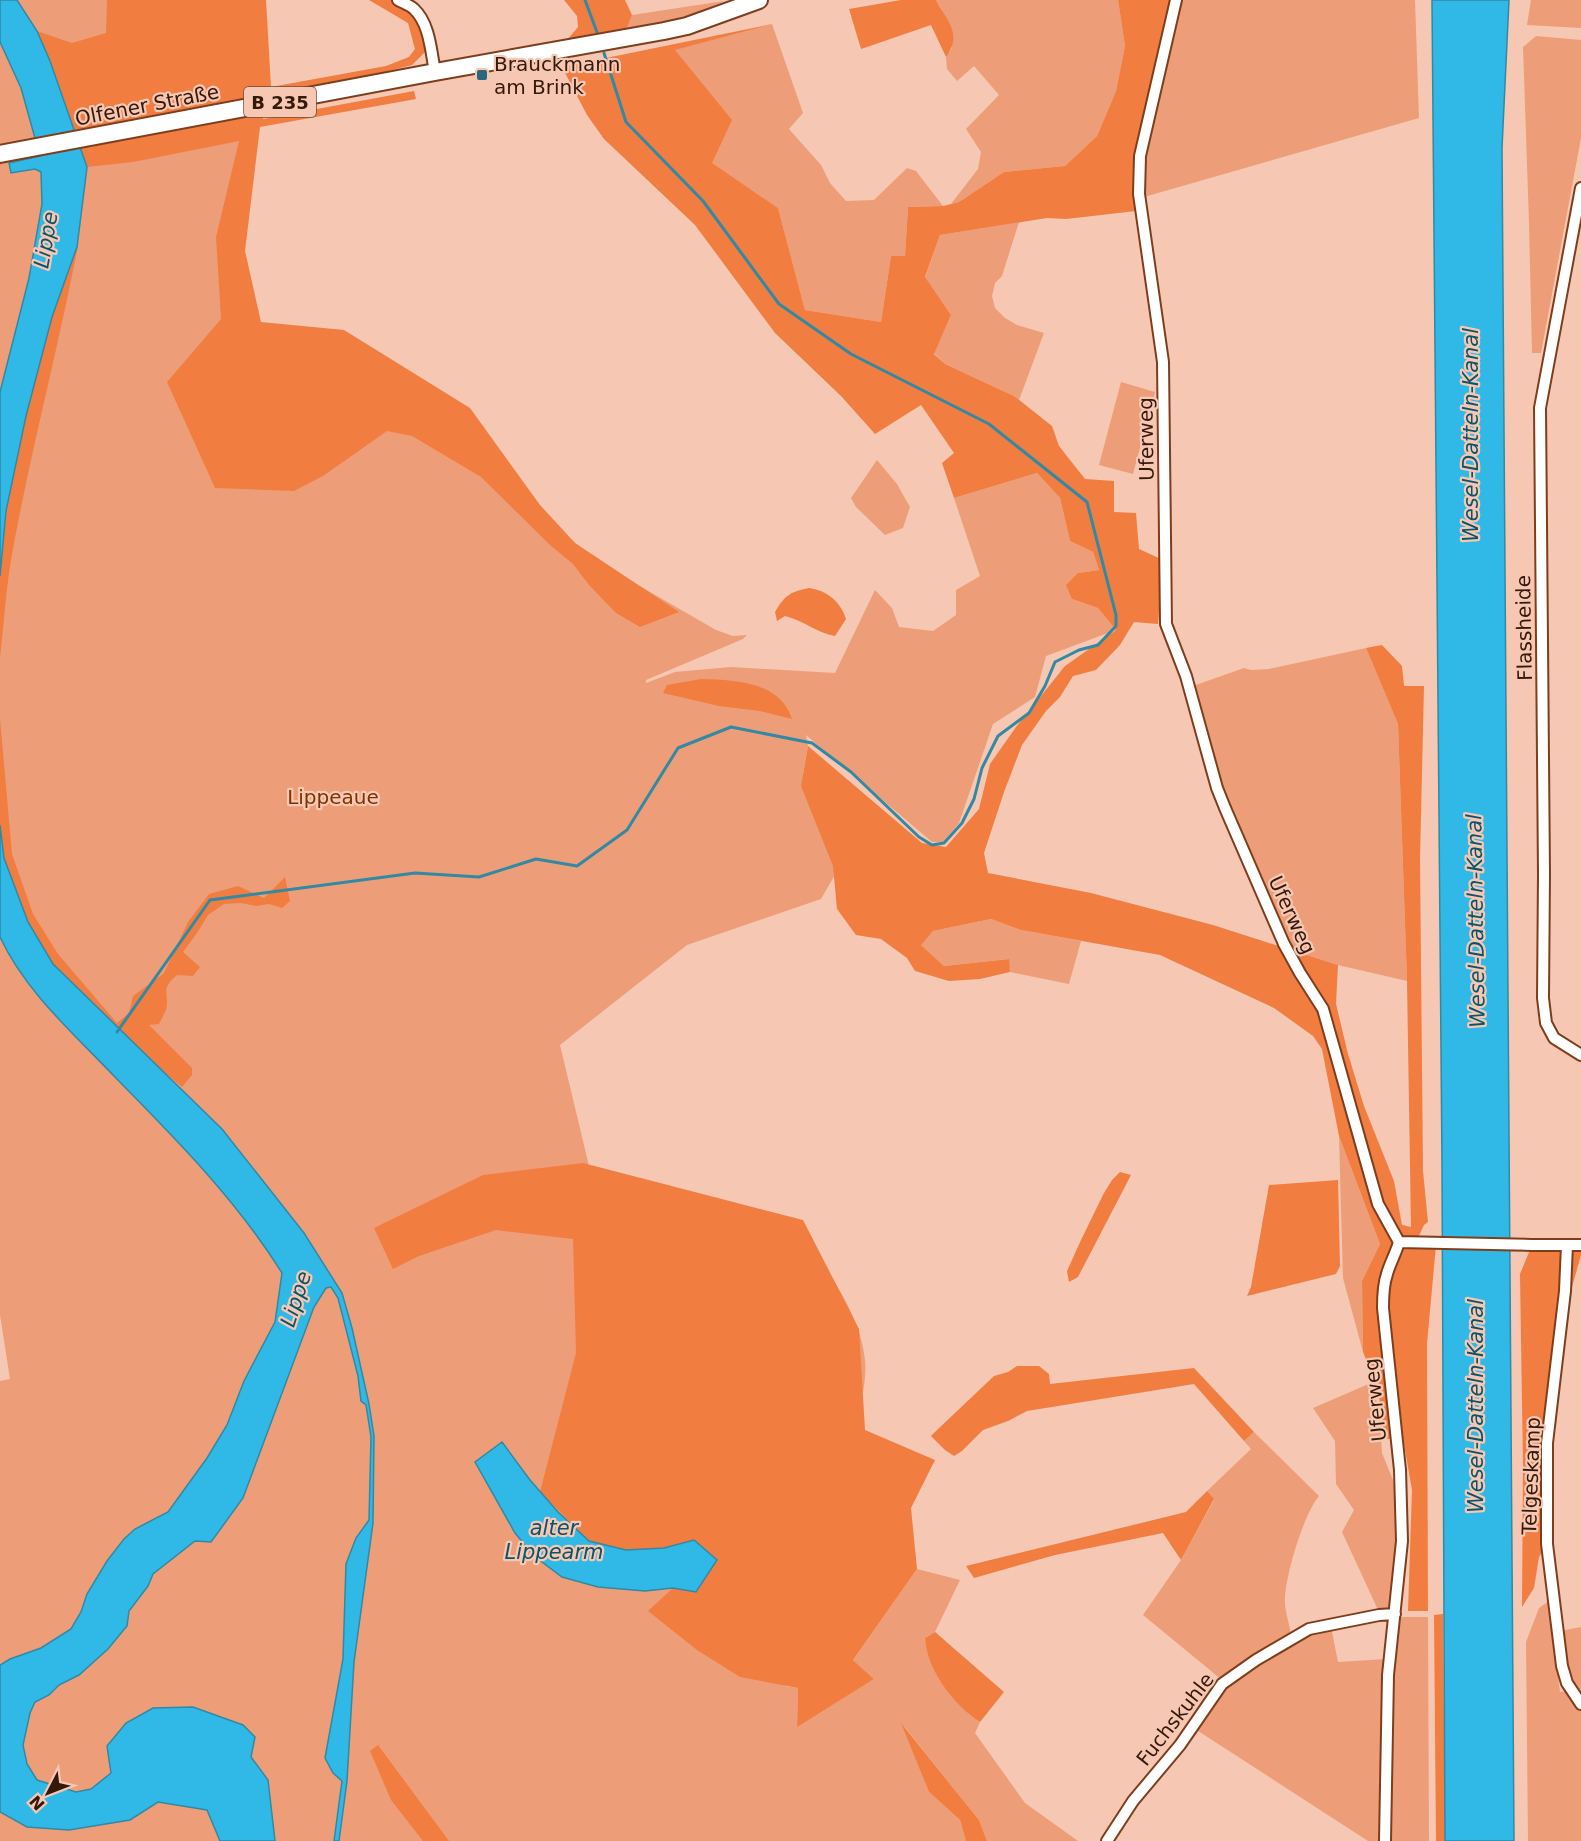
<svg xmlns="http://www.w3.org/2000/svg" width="1581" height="1841" font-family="'DejaVu Sans',sans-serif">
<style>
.green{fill:#ed9e78}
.forest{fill:#f17d41}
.water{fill:#30b9e6;stroke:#3189a4;stroke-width:1.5}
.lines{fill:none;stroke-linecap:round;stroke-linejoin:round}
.stream{stroke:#3189a4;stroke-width:3}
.minor-casing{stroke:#7f3e1b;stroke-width:14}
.primary-casing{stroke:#7f3e1b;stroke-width:20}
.minor{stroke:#fff;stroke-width:10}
.primary{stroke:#fff;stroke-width:16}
.poi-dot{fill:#2b687f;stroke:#f6c7b2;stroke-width:2}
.labels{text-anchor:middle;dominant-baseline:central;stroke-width:4.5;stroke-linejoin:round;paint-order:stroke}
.shield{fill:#f6c7b2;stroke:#6e4c3c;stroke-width:1.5}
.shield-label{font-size:18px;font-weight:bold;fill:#34180a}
.poi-label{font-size:20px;fill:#34180a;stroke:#f6c7b2;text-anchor:start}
.street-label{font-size:20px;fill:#34180a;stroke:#f6c7b2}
.park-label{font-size:20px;fill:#7c3304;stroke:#f6c7b2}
.water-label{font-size:21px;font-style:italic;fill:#08546b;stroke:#f6c7b2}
</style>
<rect width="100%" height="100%" fill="#f6c7b2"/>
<path class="green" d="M0,0H265L242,139L247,324L539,511L593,559L716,630L733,636L747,635L743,639L646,680V683L675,672L731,667L835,673L875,590L892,608L899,627L933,631L956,615V590L980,576L954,498L1037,473L1060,498L1070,541L1093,552L1099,570L1078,573L1072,599L1098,608L1116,630L1046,656L1035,697L993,724L959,823L943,842H932L806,735L808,746L803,774L836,873L821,899L687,945L560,1045L590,1170L797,1225C823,1266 860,1310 865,1360C867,1383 860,1406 855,1428L785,1686L798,1688L797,1726L874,1679L853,1660L917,1569L960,1580L935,1632L925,1638C926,1669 954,1706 980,1722L975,1733L1025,1803L1078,1841H987L979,1820L903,1725L929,1792L960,1820L966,1841H0V1381L10,1379L0,1315Z
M936,0H1118L1125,46L1116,91L1097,136L1065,166L1004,172L959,202L951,204L978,169L981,152L966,129L999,95L974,66L957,81L947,69L946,57L952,48L942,10Z
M1181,0H1415L1419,118L1144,197L1145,157Z
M1531,0H1581V28L1527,25Z
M724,1L691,18L627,28L632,15Z
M772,24L803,113L789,129L821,165L830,183L846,201L874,200L907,168L916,171L943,206L908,207L905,256H891L881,322L805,310L778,208L711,163L674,50Z
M1536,36L1581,40V138L1541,353H1532L1529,223L1523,47Z
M1019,222L1002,276L995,283L992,296L995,308L1005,318L1017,325L1044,333L1019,400L1014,396L945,364L934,353L951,315L925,278L940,235Z
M1121,382L1155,392L1133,474L1099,465Z
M877,460L897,484L910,507L903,528L885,535L856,507L851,498Z
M1366,648L1398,724L1407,981L1338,965L1291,950L1219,785L1193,686L1244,668L1251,670L1269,669Z
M991,919L1021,930L1081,941L1069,984L1010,972L1008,959L944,966L920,944L933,931Z
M1339,1136L1380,1244L1362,1281L1363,1352L1343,1278Z
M1371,1383L1379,1409L1382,1453L1397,1490L1400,1540L1391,1611L1379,1612L1342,1532L1354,1510L1336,1484L1335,1441L1313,1408Z
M1254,1432L1319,1496C1303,1516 1287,1571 1285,1597C1284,1609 1289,1622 1291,1634L1222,1680L1143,1615L1181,1560L1214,1500L1207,1491L1251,1449L1244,1441Z
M1549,1601L1560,1692L1567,1691L1581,1710V1841H1528L1526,1642L1539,1608Z
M1399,1617H1428L1429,1841H1389L1392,1672Z
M1331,1627L1338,1662L1386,1659L1382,1841H1368L1195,1729L1224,1686L1310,1631Z
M1581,1627V1699C1566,1679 1564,1655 1560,1631Z"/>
<path class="forest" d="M107,0H266L271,87L386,66L409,57L415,49L408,23L369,0H391L410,10L422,31L426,51L412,65L358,79L270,96L263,119L414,91L416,99L260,127L245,251L261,322L344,330L470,408L540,505L575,543L679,612L640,627L616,613L589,585L573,564L550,545L481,477L412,436L387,431L323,476L294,491L215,488L167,382L221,319L216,237L239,141L133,162L87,167L50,61L37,31L72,43L106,33Z
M564,0H625L632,15L627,28L568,39L578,27L577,16Z
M901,0H936C947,21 963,34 946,57L931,25L861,49L849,9Z
M1118,0H1172L1135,158L1136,211L1066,219L1047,218L940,235L925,277L951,315L934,354L945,364L1014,396L1052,426L1059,446L1085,479L1114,481V512L1136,513L1139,549L1163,560L1158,624L1134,622L1120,645L1096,670L1073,676L1060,697L1046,711L1022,745L1004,792L984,853L988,873L1091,893L1213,925L1338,965L1336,1004L1348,1054L1364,1106L1394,1181L1402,1225L1411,1227L1407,981L1398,724L1366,648L1382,645L1402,666L1404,686H1424L1420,859L1423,1171L1428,1222L1424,1225L1418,1238L1402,1237L1394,1225L1393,1244L1436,1245L1427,1344L1428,1611H1408L1412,1490L1403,1438L1385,1439L1378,1390L1363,1352L1362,1281L1380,1244L1339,1136L1322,1049L1313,1036L1274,1008L1160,955L1021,930L991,919L933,931L921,945L944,966L1009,959L1010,972L980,979L949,981L915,971L907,958L881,939L856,935L837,909L833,866L801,786L808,746L922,843L946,847L979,809L990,764L1016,727L1065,666L1116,630L1098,608L1072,599L1066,585L1078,573L1099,570L1093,552L1070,541L1060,498L1037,473L954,498L942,463L954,453L921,405L875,434L841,396L775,333L695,225L604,139L587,115L562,67L772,24L675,50L732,120L712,163L778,208L805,310L881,322L891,256H905L908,207L943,206L959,202L1004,172L1065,166L1097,136L1116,91L1125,46Z
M78,246C58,349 31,450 12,554C6,588 4,623 0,658V576L6,511L26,416L52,317Z
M809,588C828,591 840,601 846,619L835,636C817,633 803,620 785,616L777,621L775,612C785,595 790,592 809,588Z
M701,679C734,680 780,681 792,719L760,711L719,706L663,693L667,685Z
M0,719L12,854L33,914L58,954L117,1023L129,1013L133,996L164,973L188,922L209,894L238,886L264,898L285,877L290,901L282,908L269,904L256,906L241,903L224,904L208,915L197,933L183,952L200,967L193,976L177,975C159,990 170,993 166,1010C164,1015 161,1019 159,1024L149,1025L192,1068V1075L182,1087L163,1071L53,964L28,922L3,858L0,825Z
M583,1163L803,1220L859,1329L865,1430L935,1460L911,1508L917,1569L853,1660L874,1679L797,1727L798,1688L740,1677L697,1650L648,1611L673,1588L696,1591L717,1559L694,1540L664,1548L626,1550L589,1541L540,1492L576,1353L573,1239L496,1230L419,1256L393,1269L374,1228L483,1175Z
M1120,1172L1131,1175L1078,1277L1069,1282L1067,1271L1081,1240L1104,1193L1112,1180Z
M1338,1180L1340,1266L1336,1274L1247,1296L1251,1287L1269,1185Z
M1532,1245H1581V1255L1565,1312L1556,1425L1547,1443V1544L1539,1557L1534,1588L1522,1607L1523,1467L1520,1274Z
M1017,1366H1039L1049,1374L1050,1384L1194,1368L1254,1432L1244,1441L1194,1384L1027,1411L1008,1421L983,1430L962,1451L954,1456L945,1450L931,1436L936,1431L994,1376L1008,1372Z
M1207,1491L1214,1499L1181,1560L1163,1533L1055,1555L974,1578L966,1566L1186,1512Z
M1443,1614L1445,1841H1436L1434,1615Z
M935,1632L1004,1692L980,1722C954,1706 926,1669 925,1638Z
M901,1723L979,1820L987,1841H966L960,1820L929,1792Z
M378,1745L449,1841H423L391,1800L370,1751Z"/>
<path class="water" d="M0,0H17L37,31L50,61L87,167L77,247L52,317L26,416L6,511L0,576V392L29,278L42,204L41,172L35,169L11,173L9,163L40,156L21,88L0,42Z
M1432,0H1509L1502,148L1514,1841H1445L1442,1165Z
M0,825L4,858L28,922L53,964L222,1129L304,1233L342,1293L352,1328L369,1404L374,1436L373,1523L354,1662L347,1781L339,1841H334L342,1781L333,1773L325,1758L343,1659L346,1564L356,1538L369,1520L371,1437L366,1405L361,1401L358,1376L338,1298L331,1287L326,1288L314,1307L243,1498L211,1542L195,1541L153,1574L148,1586L129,1611L127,1626L108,1649L79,1675L59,1685L49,1695L35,1702L30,1713L23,1745L27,1764L37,1780L76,1792L91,1789L111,1773L107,1746L126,1723L153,1708L193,1707L243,1725L255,1737L251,1757L268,1780L275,1841H220L207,1810L158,1802L130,1820L69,1830L27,1827L0,1812V1665L10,1659L41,1648L71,1629L81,1612L87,1594L107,1561L124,1539L135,1529L168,1512L207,1458L227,1425L244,1381L275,1322L282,1273C236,1199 174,1137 113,1075C73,1033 25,991 0,937Z
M502,1442L530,1480L558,1512L589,1541L626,1550L664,1548L694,1540L717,1560L696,1592L673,1588L645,1591L598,1587L562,1577L534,1556L515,1533L475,1462Z"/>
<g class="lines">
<path class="stream" d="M585,0L598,35
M117,1032L210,900L415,873L479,877L536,859L577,866L627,830L678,748L731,727L812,743L851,772L919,837L932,845L944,843L962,823L974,799L982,768L998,736L1029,713L1045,686L1055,662L1079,650L1098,645L1116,626V615L1087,502L989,424L851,354L779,304L703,201L626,122L604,53"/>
<g class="minor-casing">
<path id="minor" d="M398,0C403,3 410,5 414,9C430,24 431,52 435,72
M1176,0L1140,156L1139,194L1163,362L1166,624L1186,676L1217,788L1225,808L1284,944L1300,973L1323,1009L1378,1204L1399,1242C1396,1253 1390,1263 1387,1274C1383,1285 1383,1297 1383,1308L1400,1470L1402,1541L1388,1675L1385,1841
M1581,188L1540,408L1544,874L1543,998L1546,1023L1554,1038L1581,1055
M1399,1242L1532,1245H1581
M1567,1245L1565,1291L1547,1443V1544L1562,1666L1567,1683L1581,1704
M1107,1841L1133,1801L1180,1745L1222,1684L1256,1660L1309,1629L1379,1615L1395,1614"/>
</g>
<g class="primary-casing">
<path id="primary" d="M0,154L435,72L664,31L687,26L759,0"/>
</g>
<use href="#minor" class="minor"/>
<use href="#primary" class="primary"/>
</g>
<rect class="poi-dot" x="476" y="69" width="12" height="12" rx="3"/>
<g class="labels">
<rect class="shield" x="244" y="87" width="72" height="30" rx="4.5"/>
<g class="shield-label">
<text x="280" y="102">B 235</text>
</g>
<g class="poi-label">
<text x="494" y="64">Brauckmann<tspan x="494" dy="23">am Brink</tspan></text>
</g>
<g class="street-label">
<text transform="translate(147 105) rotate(-11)">Olfener Straße</text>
<text transform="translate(1146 439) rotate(-91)">Uferweg</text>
<text transform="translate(1524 628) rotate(-91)">Flassheide</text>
<text transform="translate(1292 915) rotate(65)">Uferweg</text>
<text transform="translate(1375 1400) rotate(-96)">Uferweg</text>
<text transform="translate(1531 1476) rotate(-88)">Telgeskamp</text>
<text transform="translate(1175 1719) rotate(-52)">Fuchskuhle</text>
</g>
<g class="park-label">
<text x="333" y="797">Lippeaue</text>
</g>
<g class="water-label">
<text transform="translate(46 240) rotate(-80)">Lippe</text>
<text transform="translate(1471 435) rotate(-90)">Wesel-Datteln-Kanal</text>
<text transform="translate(1476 921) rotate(-91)">Wesel-Datteln-Kanal</text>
<text transform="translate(296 1299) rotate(-72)">Lippe</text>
<text transform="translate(1476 1406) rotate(-90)">Wesel-Datteln-Kanal</text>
<text x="554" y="1528">alter<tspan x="554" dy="24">Lippearm</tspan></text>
</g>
</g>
<g transform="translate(48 1793) rotate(228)" stroke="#f6c7b2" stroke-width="4.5" paint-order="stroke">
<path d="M0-4.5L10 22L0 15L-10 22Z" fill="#34180a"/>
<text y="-9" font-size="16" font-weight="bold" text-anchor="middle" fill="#34180a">N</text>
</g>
</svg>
